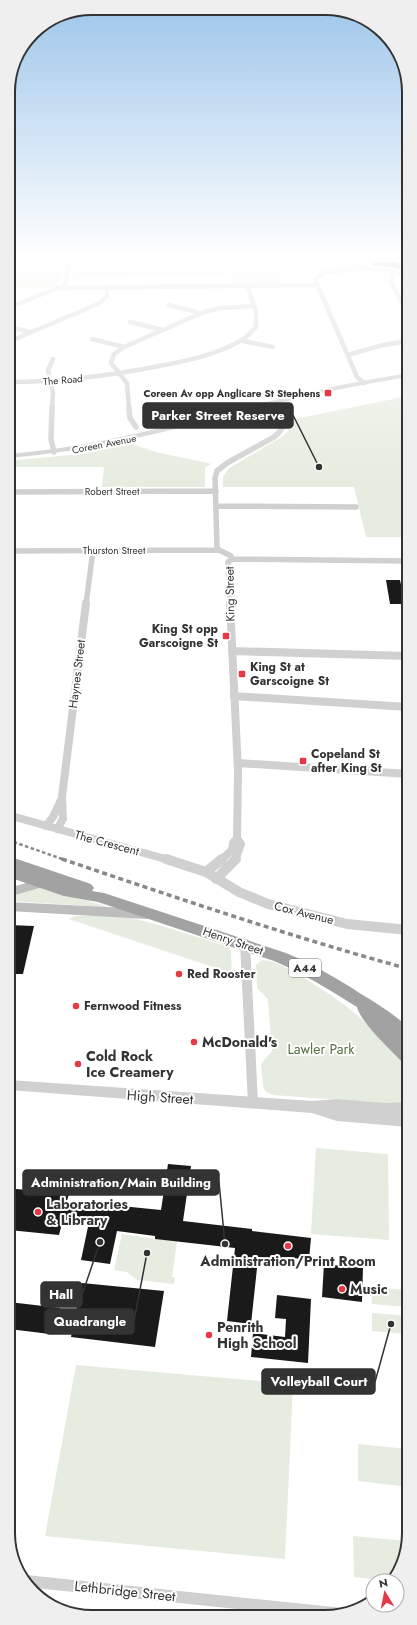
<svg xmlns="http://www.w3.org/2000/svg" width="417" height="1625" font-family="Jost,sans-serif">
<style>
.green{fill:#e6ecdf}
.building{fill:#1a1a1a}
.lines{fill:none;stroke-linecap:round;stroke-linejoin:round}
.minor-far4{stroke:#d0d0d0;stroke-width:4.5}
.minor-far3{stroke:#d0d0d0;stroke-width:5.5}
.minor-far2{stroke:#d0d0d0;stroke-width:8}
.minor-far1{stroke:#d0d0d0;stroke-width:10}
.minor{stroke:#d0d0d0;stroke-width:12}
.tertiary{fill:#d0d0d0;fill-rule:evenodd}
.secondary{fill:#bdbdbd;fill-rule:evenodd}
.trunk{fill:#a2a2a2;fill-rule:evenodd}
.rail-far1{stroke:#888;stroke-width:2.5;stroke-dasharray:3.5 2.5;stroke-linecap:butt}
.rail{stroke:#888;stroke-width:3.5;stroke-dasharray:5 3.5;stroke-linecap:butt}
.poi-dot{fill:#e63946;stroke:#fff;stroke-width:1.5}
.labels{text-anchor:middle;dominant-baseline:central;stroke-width:4;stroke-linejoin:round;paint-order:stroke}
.far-street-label{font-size:10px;fill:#333;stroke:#fff}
.far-poi-label{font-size:10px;font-weight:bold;fill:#333;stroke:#fff;text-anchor:end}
.shield{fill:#fff;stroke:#707070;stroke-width:1}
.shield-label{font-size:11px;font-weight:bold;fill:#333}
.street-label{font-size:12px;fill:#333;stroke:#fff}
.poi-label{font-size:12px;font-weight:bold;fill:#333;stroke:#fff;text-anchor:start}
.near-poi-label{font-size:14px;font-weight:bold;fill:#333;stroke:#fff;text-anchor:start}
.near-park-label{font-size:14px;fill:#56703f;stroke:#fff}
.near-street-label{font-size:14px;fill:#333;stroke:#fff}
.rim{fill:none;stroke:#333;stroke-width:2}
.leader{fill:none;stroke:#333;stroke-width:1.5}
.callout-dot{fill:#333;stroke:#fff;stroke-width:1.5}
.callout{fill:#333;stroke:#333;stroke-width:1.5}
.callout-label{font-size:13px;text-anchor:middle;font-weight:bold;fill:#fff}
</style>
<rect width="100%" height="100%" fill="#fff"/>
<path class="green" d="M8,257H64L60,281L50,288H8Z
M75,257C101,257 127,264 154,266L341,258L345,262C324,264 298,262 281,274L278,284L231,285L229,275L72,278Z
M355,257H408V260L359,263Z
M408,396V537H366L354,487H223V477L228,469L283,436L290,428V420Z
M132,444L156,452L212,464L205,467V487H102L104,467H8V461L81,454Z
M40,886L105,906L106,907L9,901L8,896Z
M120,915L159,925L229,947L231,952L232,979L225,971L69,919L75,916Z
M262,960C274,960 288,969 299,975C326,991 353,1009 375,1032C387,1043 397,1056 409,1068V1103L396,1104L273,1095L266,1092L263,1086L261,1064L272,1051L268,999L257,988L256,965Z
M316,1148L388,1154L389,1240L311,1234Z
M122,1234L177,1242L172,1277H175L174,1284L137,1280L127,1272L114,1270Z
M371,1287L409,1290V1307L372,1304Z
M372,1313L409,1316V1334L372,1331Z
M76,1365L293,1384L285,1559L45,1536Z
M358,1444L409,1449V1487L358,1481Z
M353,1536L407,1541L391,1581L354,1577Z"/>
<path class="building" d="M397,262L403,269L372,265V263Z
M386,580H400L405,604H390Z
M9,925L34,926L23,974H9Z
M168,1164L191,1166L183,1221L252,1229V1231L311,1238L309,1260L285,1257V1261L258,1259L251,1324L227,1321L235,1248L155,1239V1236L117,1231L110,1264L81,1260L89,1222L63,1220L59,1235L9,1230V1206H12L16,1189L69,1194L66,1204L121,1208V1206L161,1210Z
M324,1264L363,1268L362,1302L322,1297Z
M82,1283L164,1291L155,1347L71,1337L73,1327L53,1324L50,1334L9,1329V1302L60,1308V1314L75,1316Z
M277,1295L311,1299L308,1363L251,1357L253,1333L285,1337L286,1319L275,1318Z"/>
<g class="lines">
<path class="minor-far4" d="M348,257L354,264L365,268L408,273
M362,267L324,273L315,279L357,377L364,383
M393,273L391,282L408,313
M57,288L318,285
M168,305L201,313
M8,308L65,285L70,257
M130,322L163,330
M8,327L31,332
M92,339L124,347
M243,341L273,347
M8,342L100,303L107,296V287
M348,355L383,345L408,341
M8,382C59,382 109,376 159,366C187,361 215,355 240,341C246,338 251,332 256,327V313L248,286
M265,404L271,408
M52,408L53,393L48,370L53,359
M129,408L127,383L111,363L114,354L124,347L204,312L221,308L254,306"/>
<path class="minor-far3" d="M52,407L51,439L54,452
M129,407L130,418L136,427
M8,492L216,491
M216,506L356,507
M219,550L217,547L215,478L217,471L227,463L274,437C280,432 285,427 282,419L269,407
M8,551L219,550L231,556L232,559
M232,559L408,561
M86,604L93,550
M230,604L228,562L232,559"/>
<path class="minor-far2" d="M230,603L238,771L237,838L241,844L235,860
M232,651L408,656
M234,696L408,707
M238,763L409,774
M8,815L169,860
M46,826L53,817L61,800
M57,829L63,819L62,797L86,603
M221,860L232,850L233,843L237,838"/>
<path class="minor-far1" d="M166,859L206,872L239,892L268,904L347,924L409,930
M206,872L222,859
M216,879L236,859
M245,944L253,1103"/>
<path class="minor" d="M26,1581L343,1614"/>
<path class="tertiary" d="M408,373V377C363,384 319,393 275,404C186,426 100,451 8,458V454C100,447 186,421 275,400C319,389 363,380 408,373Z
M9,1080L312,1101L337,1099L386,1103L409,1102V1114H397L409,1115V1127L337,1121L312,1113L9,1090Z"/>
<path class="secondary" d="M48,877L53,878L54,881L53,884L8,897V888Z
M8,902L147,909L152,911L154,914L152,917L147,919L9,911Z"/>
<path class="trunk" d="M8,856L91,884L94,888L92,891L104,893L286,953C312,964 337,978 361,994C378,1004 394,1014 409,1028V1045H407L409,1047V1065L403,1063C391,1050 361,1023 357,1007C330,990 304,974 274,961L98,902L64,896L14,879L8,877Z"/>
<path class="rail-far1" d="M8,840L65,860"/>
<path class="rail" d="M62,859C177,898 292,937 409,969"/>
</g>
<linearGradient id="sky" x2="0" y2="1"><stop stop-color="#9ec6ea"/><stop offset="0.53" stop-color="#fff"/><stop offset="1" stop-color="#fff" stop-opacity="0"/></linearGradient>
<rect width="417" height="484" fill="url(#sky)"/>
<g class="poi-dot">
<rect x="324" y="389" width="8" height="8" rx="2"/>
<rect x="222" y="632" width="8" height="8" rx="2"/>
<rect x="238" y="670" width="8" height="8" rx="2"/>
<rect x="299" y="757" width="8" height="8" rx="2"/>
<circle cx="179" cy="974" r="4"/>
<circle cx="76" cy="1006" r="4"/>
<circle cx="194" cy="1042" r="4"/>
<circle cx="78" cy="1064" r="4"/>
<circle cx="38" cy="1212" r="4"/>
<circle cx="288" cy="1246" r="4"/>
<circle cx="342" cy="1289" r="4"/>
<circle cx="209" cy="1335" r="4"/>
</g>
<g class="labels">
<g class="far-street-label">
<text transform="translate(63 380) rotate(-5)">The Road</text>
<text transform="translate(104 444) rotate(-11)">Coreen Avenue</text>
<text x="112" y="491">Robert Street</text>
<text x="114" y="550">Thurston Street</text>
</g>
<g class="far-poi-label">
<text x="320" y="393">Coreen Av opp Anglicare St Stephens</text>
</g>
<rect class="shield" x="289" y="959" width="32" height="18" rx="3"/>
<g class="shield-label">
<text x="305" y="968">A44</text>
</g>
<g class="street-label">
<text transform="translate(230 594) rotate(-91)">King Street</text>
<text transform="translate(77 674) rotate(-83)">Haynes Street</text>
<text transform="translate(107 843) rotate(15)">The Crescent</text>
<text transform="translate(304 913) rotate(14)">Cox Avenue</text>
<text transform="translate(233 941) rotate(19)">Henry Street</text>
</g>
<g class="poi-label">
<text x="218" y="629" text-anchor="end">King St opp<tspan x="218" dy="14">Garscoigne St</tspan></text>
<text x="250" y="667">King St at<tspan x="250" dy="14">Garscoigne St</tspan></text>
<text x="311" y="754">Copeland St<tspan x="311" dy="14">after King St</tspan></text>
<text x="187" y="974">Red Rooster</text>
<text x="84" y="1006">Fernwood Fitness</text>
</g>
<g class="near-poi-label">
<text x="202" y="1042">McDonald's</text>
<text x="86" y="1056">Cold Rock<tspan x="86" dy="16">Ice Creamery</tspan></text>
<text x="46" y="1204">Laboratories<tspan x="46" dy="16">&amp; Library</tspan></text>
<text x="288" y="1261" text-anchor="middle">Administration/Print Room</text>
<text x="350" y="1289">Music</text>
<text x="217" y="1327">Penrith<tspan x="217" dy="16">High School</tspan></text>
</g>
<g class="near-park-label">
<text x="321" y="1049">Lawler Park</text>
</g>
<g class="near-street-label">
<text transform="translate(160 1097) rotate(4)">High Street</text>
<text transform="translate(125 1591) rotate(6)">Lethbridge Street</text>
</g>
</g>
<path d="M0 0H417V1625H0ZM92 15H325A77 77 0 0 1 402 92V1533A77 77 0 0 1 325 1610H92A77 77 0 0 1 15 1533V92A77 77 0 0 1 92 15Z" fill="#efefef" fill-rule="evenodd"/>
<path class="rim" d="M92 15H325A77 77 0 0 1 402 92V1533A77 77 0 0 1 325 1610H92A77 77 0 0 1 15 1533V92A77 77 0 0 1 92 15Z"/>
<path class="leader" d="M319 467L293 415M225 1244L219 1182M100 1242L82 1295M147 1253L134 1321M391 1324L375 1382"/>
<g class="callout-dot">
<circle cx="319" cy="467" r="4"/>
<circle cx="225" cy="1244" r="4"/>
<circle cx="100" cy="1242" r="4"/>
<circle cx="147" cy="1253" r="4"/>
<circle cx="391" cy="1324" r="4"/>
</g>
<g class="callout">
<rect x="143" y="403" width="150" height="25" rx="4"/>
<rect x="23" y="1170" width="196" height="25" rx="4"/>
<rect x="41" y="1282" width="41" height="25" rx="4"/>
<rect x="45" y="1309" width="89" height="25" rx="4"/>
<rect x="262" y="1369" width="113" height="25" rx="4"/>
</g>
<g class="callout-label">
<text x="218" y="420">Parker Street Reserve</text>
<text x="121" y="1187">Administration/Main Building</text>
<text x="61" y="1299">Hall</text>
<text x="90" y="1326">Quadrangle</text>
<text x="319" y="1386">Volleyball Court</text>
</g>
<g transform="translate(385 1593) rotate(350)"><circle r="19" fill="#ffffff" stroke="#adadad"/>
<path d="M0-3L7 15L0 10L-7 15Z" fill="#e63946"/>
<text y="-6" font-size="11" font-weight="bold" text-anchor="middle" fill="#333333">N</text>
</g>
</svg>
